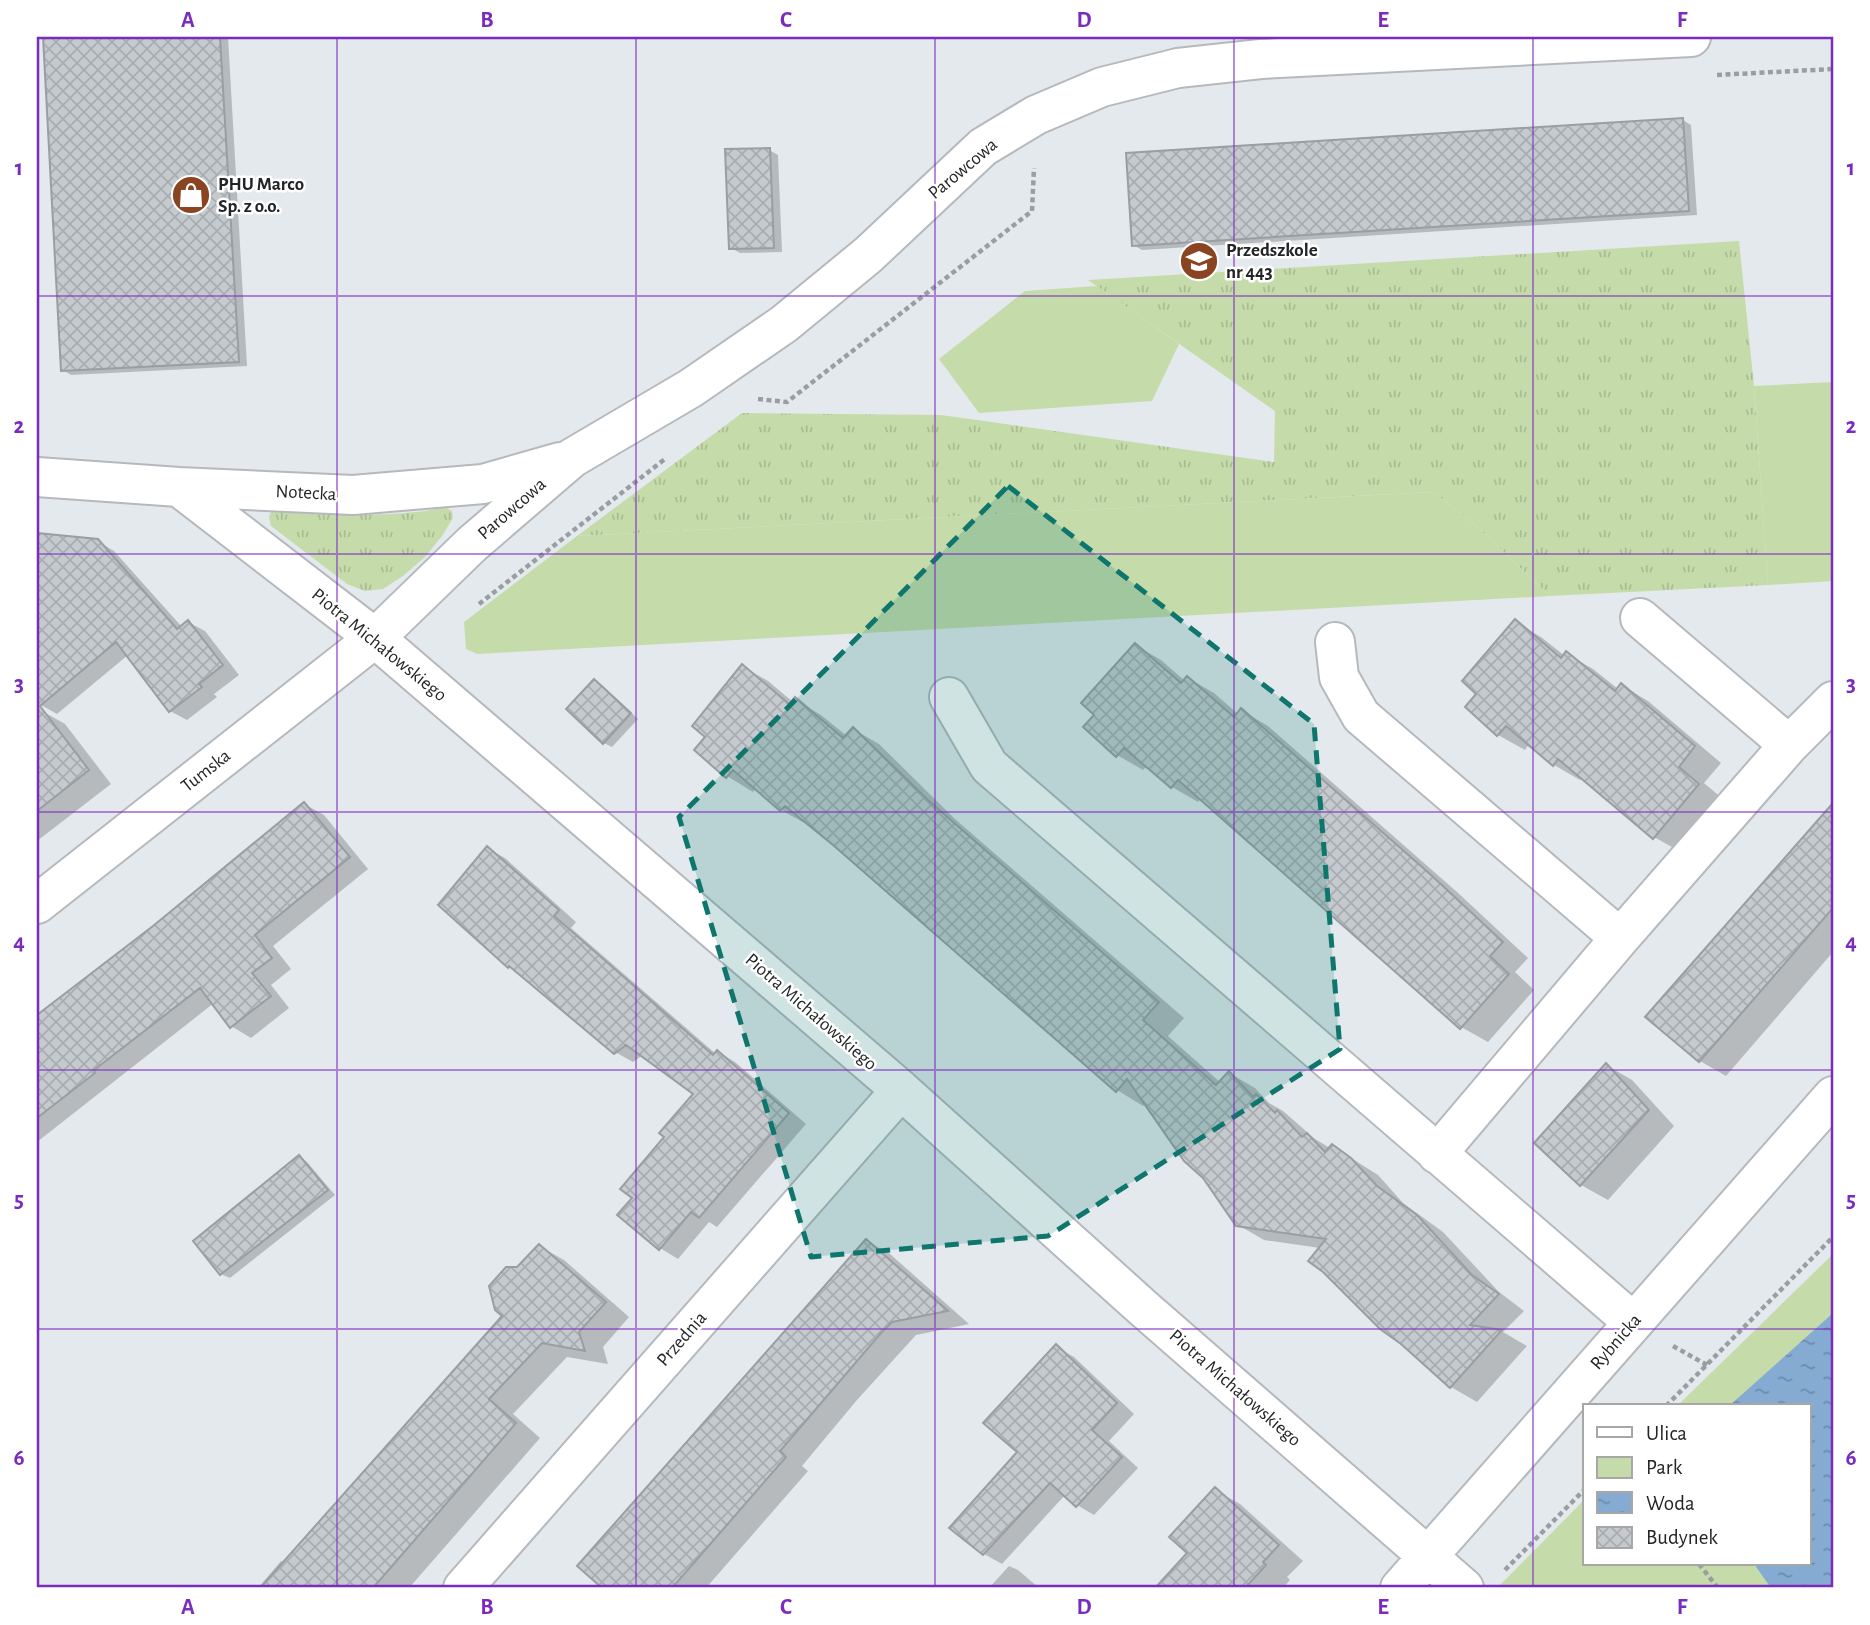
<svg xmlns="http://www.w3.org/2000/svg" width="1870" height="1625" font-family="'Alegreya Sans',sans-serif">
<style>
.grass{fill:url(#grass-tufts)}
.green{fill:#c6dbaa}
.water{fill:url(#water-ripples)}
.shadow{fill:#0003}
.building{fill:url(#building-cross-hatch);stroke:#999ea2;stroke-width:2}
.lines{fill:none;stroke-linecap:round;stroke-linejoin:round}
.minor-casing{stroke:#b5b9be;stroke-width:42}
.path{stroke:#9a9ea1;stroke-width:4.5;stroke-dasharray:5 3.5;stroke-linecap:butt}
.minor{stroke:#fff;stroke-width:38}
.marked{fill:#0f766e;fill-opacity:0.2;stroke:#0f766e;stroke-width:5;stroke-dasharray:14 9;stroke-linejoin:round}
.grid{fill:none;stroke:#7b2cbf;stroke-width:2;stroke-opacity:0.55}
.labels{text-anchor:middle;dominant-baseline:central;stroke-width:5;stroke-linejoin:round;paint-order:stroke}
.street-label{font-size:19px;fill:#222426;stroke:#fff}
.poi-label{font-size:19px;font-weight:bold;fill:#222426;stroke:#fff;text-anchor:start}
.neatline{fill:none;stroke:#7b2cbf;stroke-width:2.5}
.grid-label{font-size:23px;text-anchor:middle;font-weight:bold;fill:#7b2cbf}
</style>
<defs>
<pattern id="grass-tufts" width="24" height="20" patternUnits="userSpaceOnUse" patternTransform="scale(1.75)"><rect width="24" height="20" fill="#c6dbaa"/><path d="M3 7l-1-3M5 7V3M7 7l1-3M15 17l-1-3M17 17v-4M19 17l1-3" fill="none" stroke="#aabc92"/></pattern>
<pattern id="water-ripples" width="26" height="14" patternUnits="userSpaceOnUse" patternTransform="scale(1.75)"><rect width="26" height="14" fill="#85abd3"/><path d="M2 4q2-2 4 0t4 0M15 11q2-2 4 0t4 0" fill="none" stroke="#6c8bab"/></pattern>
<pattern id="building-cross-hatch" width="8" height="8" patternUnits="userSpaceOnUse" patternTransform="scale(1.75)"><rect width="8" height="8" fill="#c5cace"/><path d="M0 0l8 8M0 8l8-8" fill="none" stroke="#a9adb1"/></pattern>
</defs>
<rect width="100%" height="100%" fill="#e4e9ed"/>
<path class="grass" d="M1739,241L1754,386L1768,585L1550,596L1473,523L1433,492L577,536L742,413L941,415L1274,462L1275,411L1088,280Z
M445,507L452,511L453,518L442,536L426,556L403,576L383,589L365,591L347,584L271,526L269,517L271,512L279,511C330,514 395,519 445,507Z"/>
<path class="green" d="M1097,286L1179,344L1152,401L979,413L939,359L1025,291Z
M1833,382V581L1768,585L1754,386Z
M1433,492L1473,523L1550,596L477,654L466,649L464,622L577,536Z
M1833,1254V1588H1497L1585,1499V1564H1809V1406H1677Z"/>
<path class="water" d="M1833,1313V1588H1771L1754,1564H1809V1406H1729Z"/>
<path class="shadow" d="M45,37H228L247,366L71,375L63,370Z
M1683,120L1691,125L1697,215L1142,250L1133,245Z
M769,150L778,155L782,252L740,253L731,248Z
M37,535L97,541L114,551L182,627L188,622L205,631L239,675L214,694L217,697L187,720L170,711L128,655L57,714L41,705L37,700Z
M1515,622L1541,637L1565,656L1567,654L1593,669L1618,689L1621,685L1648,701L1721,763L1704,783L1724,800L1681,852L1654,837L1582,777L1580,780L1554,765L1529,744L1525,750L1498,735L1467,707L1479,694Z
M1135,645L1161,660L1185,681L1188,678L1214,693L1238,714L1241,710L1268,726L1457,892L1528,958L1515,972L1534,990L1488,1042L1461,1027L1202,798L1198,802L1172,787L1147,766L1143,770L1117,755L1097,715Z
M742,666L768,681L793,702L795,700L821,715L847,736L853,729L879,744L955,819L1184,1018L1168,1036L1221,1083L1229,1073L1255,1088L1269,1103L1283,1111L1315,1139L1330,1148L1332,1146L1378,1175L1403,1203L1443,1232L1499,1292L1524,1311L1503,1332L1527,1346L1477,1402L1451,1387L1320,1248L1264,1240L1238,1225L1204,1177L1146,1103L1143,1106L1117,1090L809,823L808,825L781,810L757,788L753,792L727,776L707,737Z
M595,681L603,686L638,719L612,747L604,743Z
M42,711L65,724L111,784L37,841V715Z
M304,804L324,815L368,869L273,946L291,969L271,985L289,1008L251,1038L231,1026L214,1003L37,1142V1018L154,928Z
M1833,804V952L1726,1076L1700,1061L1647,1016Z
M487,848L505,858L576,922L571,928L716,1054L718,1052L735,1062L806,1124L717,1227L709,1222L678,1259L660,1248L634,1198L695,1094L643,1055L633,1062L615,1052L522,975L509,967L440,905Z
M1606,1065L1632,1080L1674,1126L1608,1200L1581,1185L1536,1143Z
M299,1157L307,1162L335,1195L230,1278L221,1274Z
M867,1241L890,1254L969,1324L916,1335L857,1400L802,1466L808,1471L706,1588H605L580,1566Z
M539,1246L564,1260L629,1317L603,1347L608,1364L567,1357L513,1414L540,1438L409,1588H258L281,1561L285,1563L505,1316L518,1269Z
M1056,1347L1074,1357L1134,1414L1109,1441L1138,1468L1094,1515L1077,1505L1065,1495L1002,1564L984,1554L951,1528L1020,1452Z
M1215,1490L1240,1504L1303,1561L1287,1577L1290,1580L1283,1588H1158L1189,1553Z
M1009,1566L1018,1570L1039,1588H989Z"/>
<path class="building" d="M43,37H220L239,362L61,371Z
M1683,118L1689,211L1132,246L1126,153Z
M770,148L774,248L729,249L725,149Z
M37,533L98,539L177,629L188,620L223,665L199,684L202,687L169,712L116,642L40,706L89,770L37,811Z
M1515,619L1561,658L1566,651L1615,691L1621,683L1695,746L1679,767L1699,784L1653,839L1558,759L1553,766L1506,726L1497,736L1465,707L1476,694L1462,681Z
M1135,643L1181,683L1187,676L1234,717L1241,708L1430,874L1503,942L1490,956L1509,974L1460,1029L1178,780L1171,788L1124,748L1116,757L1083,727L1094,715L1081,703Z
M742,664L789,704L795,697L843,738L853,727L929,801L1159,1002L1143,1020L1216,1085L1229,1071L1253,1097L1256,1094L1275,1113L1277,1110L1302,1137L1307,1133L1325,1152L1332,1144L1351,1158L1377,1186L1417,1215L1472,1275L1499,1294L1470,1325L1502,1330L1450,1388L1401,1344L1380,1329L1323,1272L1308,1261L1326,1239L1236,1226L1203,1178L1184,1161L1127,1079L1116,1092L833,845L785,806L780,811L733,770L726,778L694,750L705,737L692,726Z
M594,679L631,713L603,744L566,709Z
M304,802L350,857L255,935L272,958L252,973L271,996L230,1028L200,988L94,1070L95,1073L37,1118V1015L153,926Z
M1833,803V908L1699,1062L1645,1017Z
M487,846L559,910L554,916L713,1055L717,1050L789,1113L699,1218L691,1212L659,1250L617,1215L632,1198L620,1189L664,1137L659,1133L693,1094L626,1045L614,1054L509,966L508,968L438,905Z
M1606,1063L1649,1110L1580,1186L1534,1143Z
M299,1155L328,1190L220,1275L193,1241Z
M866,1239L948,1311L892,1322L881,1333L780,1451L786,1457L672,1588H602L577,1566Z
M539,1244L606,1302L579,1332L585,1351L542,1343L489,1399L516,1423L373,1588H260L502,1316L495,1310L489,1286L506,1267H517Z
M1056,1344L1117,1403L1092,1430L1122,1457L1076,1507L1050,1483L983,1555L949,1528L1017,1452L983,1423Z
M1215,1487L1279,1545L1263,1562L1266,1565L1245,1588H1155L1187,1553L1169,1537Z"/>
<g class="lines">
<g class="minor-casing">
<path id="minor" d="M37,477L179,487L353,495L483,484L560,462
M179,487L375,638L901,1090L1142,1307L1464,1588
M1640,618L1789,745
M1335,642L1339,677L1361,716L1620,938
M949,697L989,766L1633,1322
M37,904L375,638L472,544L572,458L691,388L784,324L868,255L983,147L1036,115L1102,87L1178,68L1261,59L1691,37
M1437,1154L1620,938L1789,745L1833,701
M463,1588L901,1090
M1400,1588L1833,1096"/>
</g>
<path class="path" d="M1717,75L1833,69
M758,399L787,402L1032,211L1034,168
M479,604L665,459
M1673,1346L1707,1365
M1666,1406L1833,1237
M1699,1564L1718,1588
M1505,1570L1585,1489"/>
<use href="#minor" class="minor"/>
</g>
<path class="marked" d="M1008,486L1314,724L1340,1049L1048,1236L811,1257L679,817Z"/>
<path class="grid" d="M337,37V1588M636,37V1588M935,37V1588M1234,37V1588M1533,37V1588M37,296H1833M37,554H1833M37,812H1833M37,1070H1833M37,1329H1833"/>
<defs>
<g id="shop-disc" transform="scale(2.0125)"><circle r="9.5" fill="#8b4421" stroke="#fff"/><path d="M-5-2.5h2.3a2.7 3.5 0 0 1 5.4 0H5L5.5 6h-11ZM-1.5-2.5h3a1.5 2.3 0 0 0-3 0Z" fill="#fff"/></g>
<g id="school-disc" transform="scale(2.0125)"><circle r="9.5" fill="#8b4421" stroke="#fff"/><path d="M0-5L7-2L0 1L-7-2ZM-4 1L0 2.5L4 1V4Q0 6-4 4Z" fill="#fff"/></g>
</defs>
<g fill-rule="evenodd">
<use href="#shop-disc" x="191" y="195"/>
<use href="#school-disc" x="1199" y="261"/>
</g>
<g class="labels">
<g class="street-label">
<text transform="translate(963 169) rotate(-40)">Parowcowa</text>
<text transform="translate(306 493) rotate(3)">Notecka</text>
<text transform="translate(512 509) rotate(-41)">Parowcowa</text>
<text transform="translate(379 645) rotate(39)">Piotra Michałowskiego</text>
<text transform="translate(206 771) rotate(-38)">Tumska</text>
<text transform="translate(811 1012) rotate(41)">Piotra Michałowskiego</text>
<text transform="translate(682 1339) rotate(-49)">Przednia</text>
<text transform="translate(1616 1342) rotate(-49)">Rybnicka</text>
<text transform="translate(1235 1388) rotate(41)">Piotra Michałowskiego</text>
</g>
<g class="poi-label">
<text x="218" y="184">PHU Marco<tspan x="218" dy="22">Sp. z o.o.</tspan></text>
<text x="1226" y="250">Przedszkole<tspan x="1226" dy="22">nr 443</tspan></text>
</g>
</g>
<rect width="1870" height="1625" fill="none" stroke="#ffffff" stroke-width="77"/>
<rect x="1583" y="1404" width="228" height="161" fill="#ffffff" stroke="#a7a7a8" stroke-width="2"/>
<rect x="1597" y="1427" width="35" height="10" fill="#ffffff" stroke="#a7a7a8" stroke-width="2"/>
<text x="1646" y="1440" font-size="21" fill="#222426">Ulica</text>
<rect x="1597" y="1457" width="35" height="21" fill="#c6dbaa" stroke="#a7a7a8" stroke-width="2"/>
<text x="1646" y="1474" font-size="21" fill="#222426">Park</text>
<rect x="1597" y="1492" width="35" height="21" fill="url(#water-ripples)" stroke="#a7a7a8" stroke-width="2"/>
<text x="1646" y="1510" font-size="21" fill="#222426">Woda</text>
<rect x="1597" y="1527" width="35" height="21" fill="url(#building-cross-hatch)" stroke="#a7a7a8" stroke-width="2"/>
<text x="1646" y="1544" font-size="21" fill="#222426">Budynek</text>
<rect x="38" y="38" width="1794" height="1548" class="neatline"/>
<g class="grid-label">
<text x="188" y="27">A</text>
<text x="487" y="27">B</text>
<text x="786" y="27">C</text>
<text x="1084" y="27">D</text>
<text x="1383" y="27">E</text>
<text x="1682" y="27">F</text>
<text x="19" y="175">1</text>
<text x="1851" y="175">1</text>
<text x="19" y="433">2</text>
<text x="1851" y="433">2</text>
<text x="19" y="691">3</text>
<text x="1851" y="691">3</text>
<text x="19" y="949">4</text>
<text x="1851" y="949">4</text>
<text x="19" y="1207">5</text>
<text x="1851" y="1207">5</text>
<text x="19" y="1465">6</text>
<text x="1851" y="1465">6</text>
<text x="188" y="1614">A</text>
<text x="487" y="1614">B</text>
<text x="786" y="1614">C</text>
<text x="1084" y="1614">D</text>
<text x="1383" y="1614">E</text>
<text x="1682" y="1614">F</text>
</g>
</svg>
